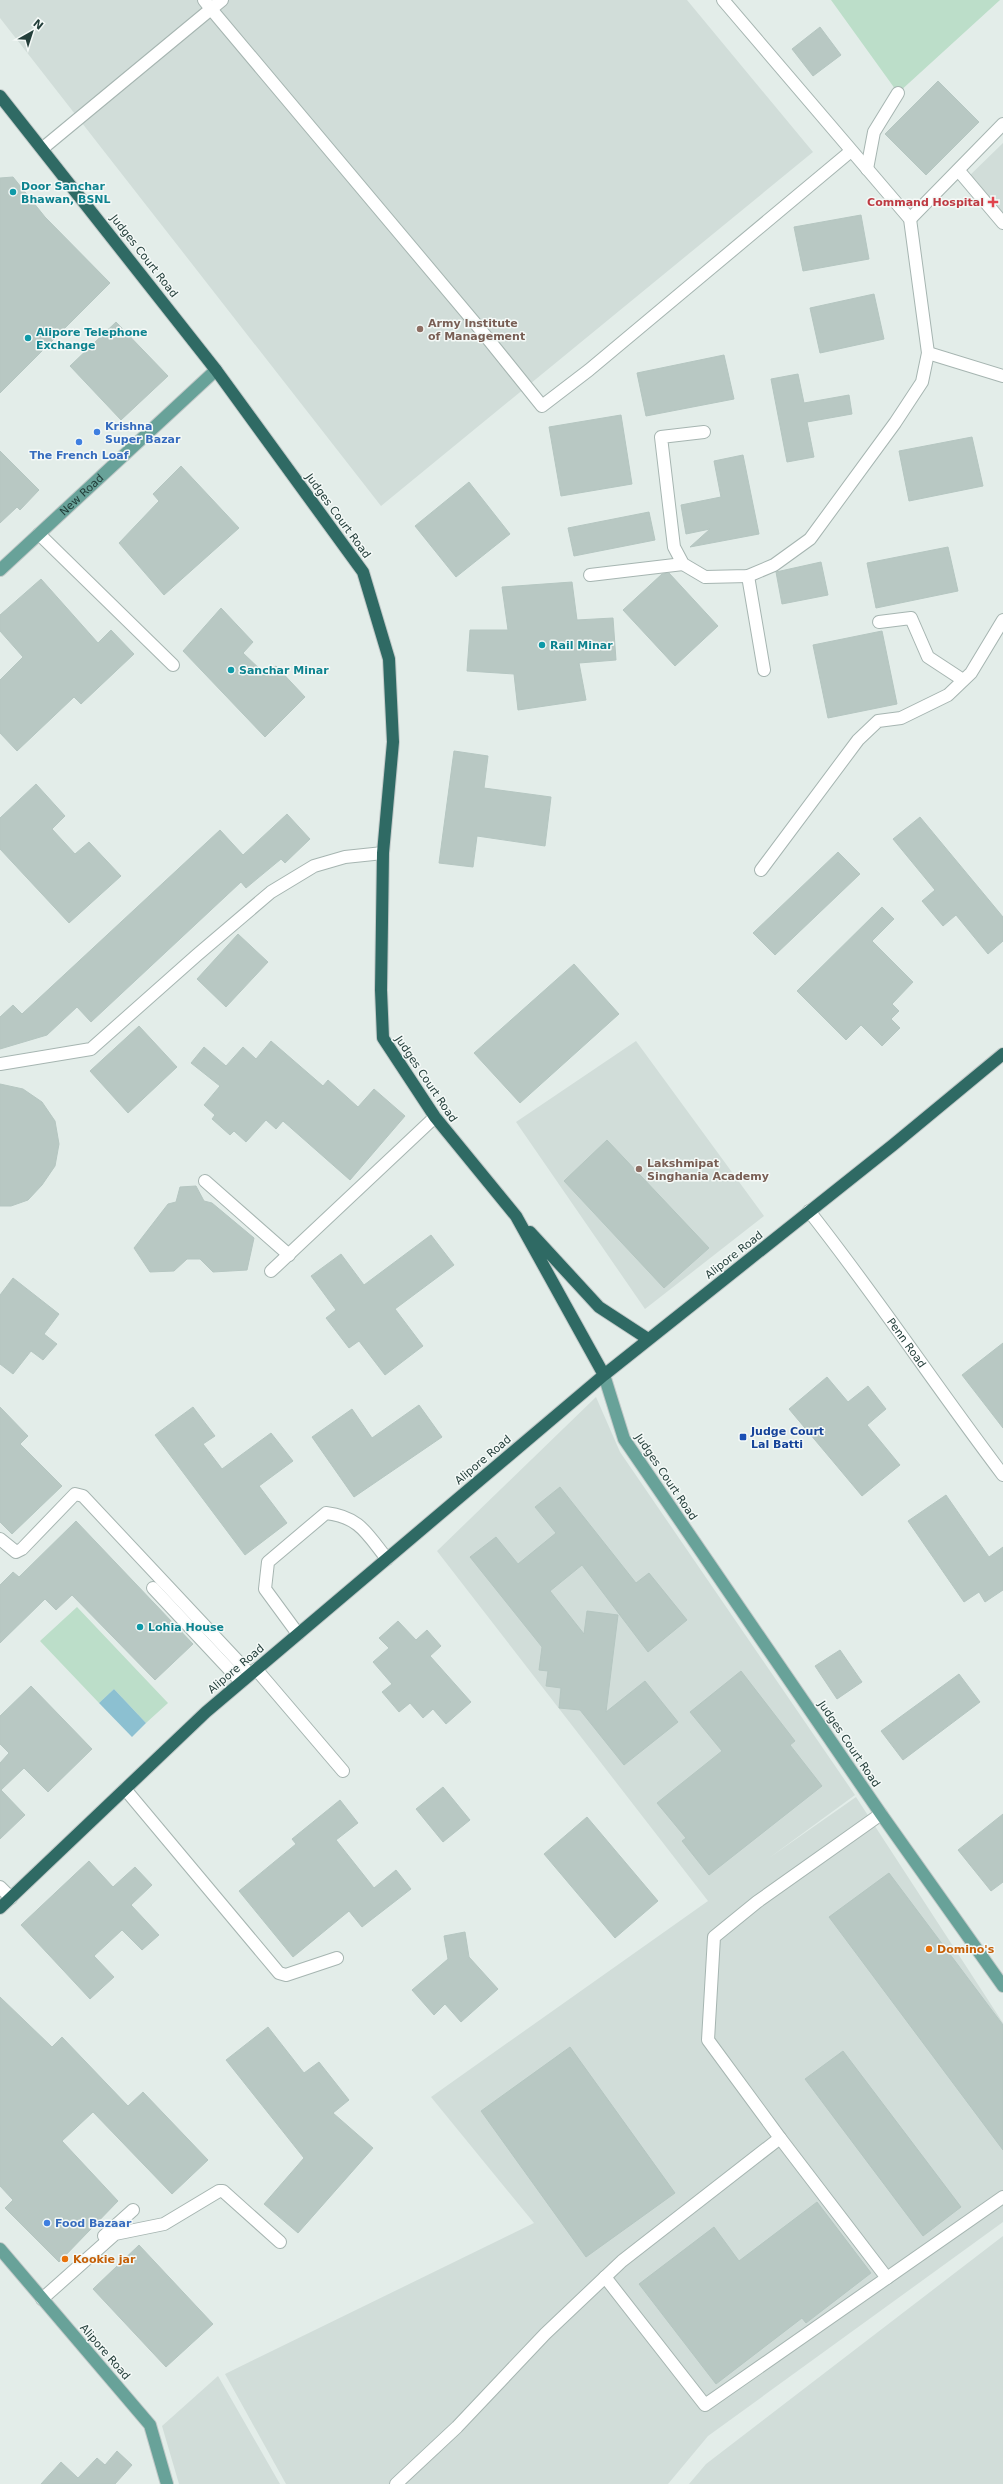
<svg xmlns="http://www.w3.org/2000/svg" width="1003" height="2484" font-family="'DejaVu Sans',sans-serif">
<style>
.built{fill:#d1ddd9}
.green{fill:#bcdec9}
.water{fill:#8cc0d1}
.building{fill:#b8c8c3;stroke:#b5c6c1}
.lines{fill:none;stroke-linecap:round;stroke-linejoin:round}
.minor-casing{stroke:#a6b5b1;stroke-width:14}
.major-casing{stroke:#c1c9c8;stroke-width:14}
.highway-casing{stroke:#c1c9c8;stroke-width:14}
.minor{stroke:#fff;stroke-width:12}
.major{stroke:#68a299;stroke-width:12}
.highway{stroke:#2f6a64;stroke-width:12}
.culture-dot{fill:#0f9aa8;stroke:#f4f9f7;stroke-width:1.5}
.health-dot{fill:#e0444e;stroke:#f4f9f7;stroke-width:1.5}
.education-dot{fill:#8d6e63;stroke:#f4f9f7;stroke-width:1.5}
.shop-dot{fill:#3f7fe0;stroke:#f4f9f7;stroke-width:1.5}
.transit-dot{fill:#1a4fb4;stroke:#f4f9f7;stroke-width:1.5}
.food-dot{fill:#e8710a;stroke:#f4f9f7;stroke-width:1.5}
.labels{text-anchor:middle;dominant-baseline:central;stroke-width:3;stroke-linejoin:round;paint-order:stroke}
.culture-label{font-size:11px;font-weight:bold;fill:#0d838f;stroke:#f4f9f7;text-anchor:start}
.health-label{font-size:11px;font-weight:bold;fill:#be3a42;stroke:#f4f9f7;text-anchor:end}
.street-label{font-size:11px;fill:#233e3a;stroke:#f4f9f7}
.education-label{font-size:11px;font-weight:bold;fill:#785e54;stroke:#f4f9f7;text-anchor:start}
.shop-label{font-size:11px;font-weight:bold;fill:#366cbe;stroke:#f4f9f7;text-anchor:start}
.transit-label{font-size:11px;font-weight:bold;fill:#164399;stroke:#f4f9f7;text-anchor:start}
.food-label{font-size:11px;font-weight:bold;fill:#c56008;stroke:#f4f9f7;text-anchor:start}
</style>
<rect width="100%" height="100%" fill="#e3ede9"/>
<path class="built" d="M0,0H687L813,152L381,506L0,18Z
M1003,143V223L965,180Z
M636,1041L764,1216L645,1309L516,1122Z
M596,1397L620,1452L855,1795L769,1858L856,1797L1003,2023V2222L708,2436L668,2484H286L225,2374L534,2223L431,2097L708,1901L437,1551Z
M1003,2236V2484H689L706,2464Z
M218,2376L280,2484H179L162,2426Z"/>
<path class="green" d="M831,0H1000L898,93Z
M77,1607L168,1703L146,1723L114,1689L99,1703L40,1641Z"/>
<path class="water" d="M114,1689L146,1723L132,1737L99,1703Z"/>
<path class="building" d="M820,27L841,55L813,76L792,49Z
M938,81L979,122L926,175L885,134Z
M13,177L45,217L110,283L0,393V178Z
M861,215L869,259L803,271L794,227Z
M874,294L884,339L820,353L810,308Z
M116,322L168,376L121,420L70,366Z
M724,355L734,399L646,416L637,373Z
M798,374L804,403L849,395L852,414L807,422L814,457L787,462L771,379Z
M621,415L632,484L561,496L549,427Z
M972,437L983,486L909,501L899,451Z
M0,451L39,490L20,510L17,507L0,523Z
M743,455L759,534L690,547L710,529L686,534L681,505L721,497L714,461Z
M181,466L239,528L164,595L119,543L159,501L153,494Z
M469,482L510,534L456,577L415,526Z
M649,512L655,540L574,556L568,528Z
M948,547L958,591L876,608L867,563Z
M821,562L828,595L782,604L776,572Z
M669,573L718,626L675,666L623,610L662,574Z
M41,579L98,643L111,630L134,654L81,704L74,697L17,751L0,733V680L23,657L0,631V615Z
M572,582L577,620L613,618L616,660L579,663L586,700L518,710L514,674L467,671L470,630H508L502,587Z
M221,608L253,642L243,653L264,673L276,666L305,697L265,737L183,651Z
M882,631L897,704L828,718L813,645Z
M454,751L488,756L484,788L551,797L545,846L477,836L473,867L439,863Z
M36,784L65,816L52,829L75,854L89,842L121,876L69,923L0,849V818Z
M287,814L310,839L285,863L281,859L246,888L241,882L91,1022L77,1007L47,1035L0,1049V1017L13,1005L22,1014L220,830L243,855Z
M920,817L1003,917V941L988,954L956,915L943,926L922,901L935,890L893,839Z
M838,852L860,874L775,955L753,933Z
M882,907L894,919L872,941L913,982L892,1004L899,1011L891,1019L900,1028L882,1046L861,1025L846,1040L797,991Z
M238,934L268,962L226,1007L197,979Z
M574,964L619,1014L520,1103L474,1053Z
M139,1026L177,1067L128,1113L90,1071Z
M271,1041L323,1086L328,1080L358,1107L374,1089L405,1116L350,1180L283,1121L276,1129L266,1120L246,1142L234,1131L230,1135L212,1119L215,1115L204,1105L220,1086L191,1063L204,1047L226,1066L243,1047L256,1059Z
M0,1084L23,1089L42,1102L55,1121L59,1144L55,1166L42,1185L28,1200L11,1206H0Z
M607,1140L709,1248L664,1288L564,1181Z
M196,1186L204,1201L212,1203L254,1238L247,1270L213,1272L200,1259H187L174,1271L150,1272L134,1248L168,1204L176,1202L180,1187Z
M431,1235L454,1265L395,1309L423,1346L385,1375L359,1341L349,1348L326,1318L336,1310L311,1276L341,1254L364,1285Z
M13,1278L59,1314L44,1334L57,1344L43,1360L31,1351L13,1374L0,1364V1295Z
M1003,1343V1428L962,1375Z
M827,1377L848,1402L868,1386L886,1409L867,1425L900,1465L862,1496L789,1409Z
M419,1405L442,1437L354,1497L312,1437L352,1409L372,1438Z
M0,1407L28,1436L20,1444L62,1486L12,1534L0,1522Z
M193,1407L215,1436L203,1444L222,1469L271,1433L293,1461L259,1486L287,1523L245,1555L155,1435Z
M560,1487L636,1583L649,1573L687,1620L648,1652L582,1565L550,1591L584,1634L587,1611L618,1615L606,1712L645,1681L678,1722L624,1765L580,1710L559,1708L561,1688L546,1686L548,1671L539,1670L542,1647L470,1557L496,1537L518,1564L556,1533L535,1507Z
M946,1495L989,1557L1003,1547V1590L985,1602L979,1592L964,1602L908,1521Z
M76,1521L193,1644L155,1680L72,1595L56,1610L45,1599L0,1643V1585L13,1572L19,1577Z
M398,1621L416,1640L427,1630L441,1646L430,1656L471,1702L446,1724L433,1709L423,1718L410,1703L399,1712L382,1692L392,1684L373,1662L389,1648L379,1638Z
M840,1650L862,1682L837,1699L815,1666Z
M741,1671L795,1741L790,1745L822,1786L709,1875L682,1841L686,1838L657,1803L722,1751L690,1712Z
M959,1674L980,1702L903,1760L881,1731Z
M31,1686L92,1749L48,1792L24,1768L1,1790L25,1815L0,1839V1763L9,1753L0,1744V1716Z
M443,1787L470,1820L443,1842L416,1809Z
M340,1800L358,1823L336,1840L374,1888L396,1870L411,1889L362,1927L349,1911L293,1957L239,1891L296,1844L292,1839Z
M1003,1814V1882L991,1891L958,1850Z
M587,1817L658,1901L615,1938L544,1854Z
M89,1861L113,1887L135,1867L152,1885L131,1905L159,1935L142,1950L122,1930L94,1956L114,1977L90,1999L21,1925Z
M889,1873L1003,2025V2150L829,1917Z
M465,1932L469,1957L498,1989L461,2022L445,2004L434,2015L412,1990L448,1959L444,1936Z
M0,1997L52,2047L62,2037L128,2106L143,2092L208,2160L172,2194L93,2112L62,2141L118,2201L59,2262L5,2208L13,2200L0,2186Z
M268,2027L304,2073L319,2062L349,2100L333,2113L373,2148L298,2233L264,2204L304,2158L226,2060Z
M570,2047L675,2193L586,2257L481,2111Z
M843,2051L961,2207L923,2236L805,2079Z
M817,2202L871,2273L806,2323L802,2318L716,2384L639,2284L714,2227L739,2261Z
M139,2245L213,2324L166,2367L93,2289Z
M117,2451L132,2465L115,2484H41L61,2462L78,2478L97,2458L105,2465Z"/>
<g class="lines">
<g class="minor-casing">
<g id="minor">
<path d="M204,0L211,9L222,0"/>
<path d="M43,148L211,9L480,329L542,406L589,370L851,151"/>
<path d="M867,169L874,132L898,93"/>
<path d="M959,171L1003,223"/>
<path d="M910,219L1003,124"/>
<path d="M928,353L1003,376"/>
<path d="M704,432L661,437L674,547L683,564L705,577L748,576L774,565L810,539L895,423L922,382L928,353L910,219L723,0"/>
<path d="M39,534L173,665"/>
<path d="M590,575L683,564"/>
<path d="M748,576L764,670"/>
<path d="M879,622L911,618L928,657L963,680"/>
<path d="M761,870L858,740L878,721L901,718L948,695L971,673L1003,620"/>
<path d="M0,1064L91,1049L197,955L271,892L314,866L345,857L383,853"/>
<path d="M205,1181L289,1255"/>
<path id="s1" d="M809,1211C877,1297 937,1388 1003,1475"/>
<path d="M271,1271L435,1117"/>
<path d="M0,1539L16,1552L22,1549L75,1494L83,1496L250,1674"/>
<path d="M153,1588L241,1682"/>
<path d="M298,1634L265,1589L268,1562L326,1513C360,1517 367,1534 387,1559"/>
<path d="M256,1669L343,1771"/>
<path d="M125,1789L279,1973L286,1975L337,1958"/>
<path d="M0,1887L11,1898"/>
<path d="M780,2138L708,2040L714,1937L757,1902L881,1814"/>
<path d="M104,2236L133,2210"/>
<path d="M605,2277L705,2405L1003,2197"/>
<path d="M42,2299L115,2234L164,2224L219,2191H223L280,2242"/>
<path d="M396,2484L457,2427L545,2334L622,2261L780,2138L887,2278"/>
</g>
</g>
<g class="major-casing">
<g id="major">
<path id="s2" d="M0,570L216,370"/>
<path d="M604,1375L624,1439L881,1814L1003,1986"/>
<path d="M0,2249L150,2425L167,2484"/>
</g>
</g>
<g class="highway-casing">
<path id="highway" d="M0,96L216,370L363,572L389,659L393,742L383,853L381,990L383,1038L435,1117L516,1216L604,1375
M530,1232L599,1307L648,1339
M0,1908L206,1712L604,1375L893,1145L1003,1054"/>
</g>
<use href="#minor" class="minor"/>
<use href="#major" class="major"/>
<use href="#highway" class="highway"/>
</g>
<g class="culture-dot">
<circle cx="13" cy="192" r="4"/>
<circle cx="28" cy="338" r="4"/>
<circle cx="542" cy="645" r="4"/>
<circle cx="231" cy="670" r="4"/>
<circle cx="140" cy="1627" r="4"/>
</g>
<path class="health-dot" d="M991 196h4v4h4v4h-4v4h-4v-4h-4v-4h4z"/>
<g class="education-dot">
<circle cx="420" cy="329" r="4"/>
<circle cx="639" cy="1169" r="4"/>
</g>
<g class="shop-dot">
<circle cx="97" cy="432" r="4"/>
<circle cx="79" cy="442" r="4"/>
<circle cx="47" cy="2223" r="4"/>
</g>
<rect class="transit-dot" x="739" y="1433" width="8" height="8" rx="2"/>
<g class="food-dot">
<circle cx="929" cy="1949" r="4"/>
<circle cx="65" cy="2259" r="4"/>
</g>
<g class="labels">
<g class="culture-label">
<text x="21" y="186">Door Sanchar<tspan x="21" dy="13">Bhawan, BSNL</tspan></text>
<text x="36" y="332">Alipore Telephone<tspan x="36" dy="13">Exchange</tspan></text>
<text x="550" y="645">Rail Minar</text>
<text x="239" y="670">Sanchar Minar</text>
<text x="148" y="1627">Lohia House</text>
</g>
<g class="health-label">
<text x="984" y="202">Command Hospital</text>
</g>
<g class="street-label">
<text transform="translate(144 256) rotate(52)">Judges Court Road</text>
<text stroke="none"><textPath href="#s2" startOffset="111">New Road</textPath></text>
<text transform="translate(338 516) rotate(54)">Judges Court Road</text>
<text transform="translate(426 1079) rotate(56)">Judges Court Road</text>
<text transform="translate(734 1255) rotate(-38)">Alipore Road</text>
<text stroke="none"><textPath href="#s1" startOffset="164">Penn Road</textPath></text>
<text transform="translate(483 1460) rotate(-40)">Alipore Road</text>
<text transform="translate(666 1477) rotate(56)">Judges Court Road</text>
<text transform="translate(236 1669) rotate(-40)">Alipore Road</text>
<text transform="translate(849 1744) rotate(56)">Judges Court Road</text>
<text transform="translate(105 2352) rotate(49)">Alipore Road</text>
</g>
<g class="education-label">
<text x="428" y="323">Army Institute<tspan x="428" dy="13">of Management</tspan></text>
<text x="647" y="1163">Lakshmipat<tspan x="647" dy="13">Singhania Academy</tspan></text>
</g>
<g class="shop-label">
<text x="105" y="426">Krishna<tspan x="105" dy="13">Super Bazar</tspan></text>
<text x="79" y="455" text-anchor="middle">The French Loaf</text>
<text x="55" y="2223">Food Bazaar</text>
</g>
<g class="transit-label">
<text x="751" y="1431">Judge Court<tspan x="751" dy="13">Lal Batti</tspan></text>
</g>
<g class="food-label">
<text x="937" y="1949">Domino's</text>
<text x="73" y="2259">Kookie jar</text>
</g>
</g>
<g transform="translate(32 32) rotate(39)" stroke="#f4f9f7" stroke-width="3" paint-order="stroke">
<path d="M0-3L7 15L0 10L-7 15Z" fill="#233e3a"/>
<text y="-6" font-size="11" font-weight="bold" text-anchor="middle" fill="#233e3a">N</text>
</g>
</svg>
